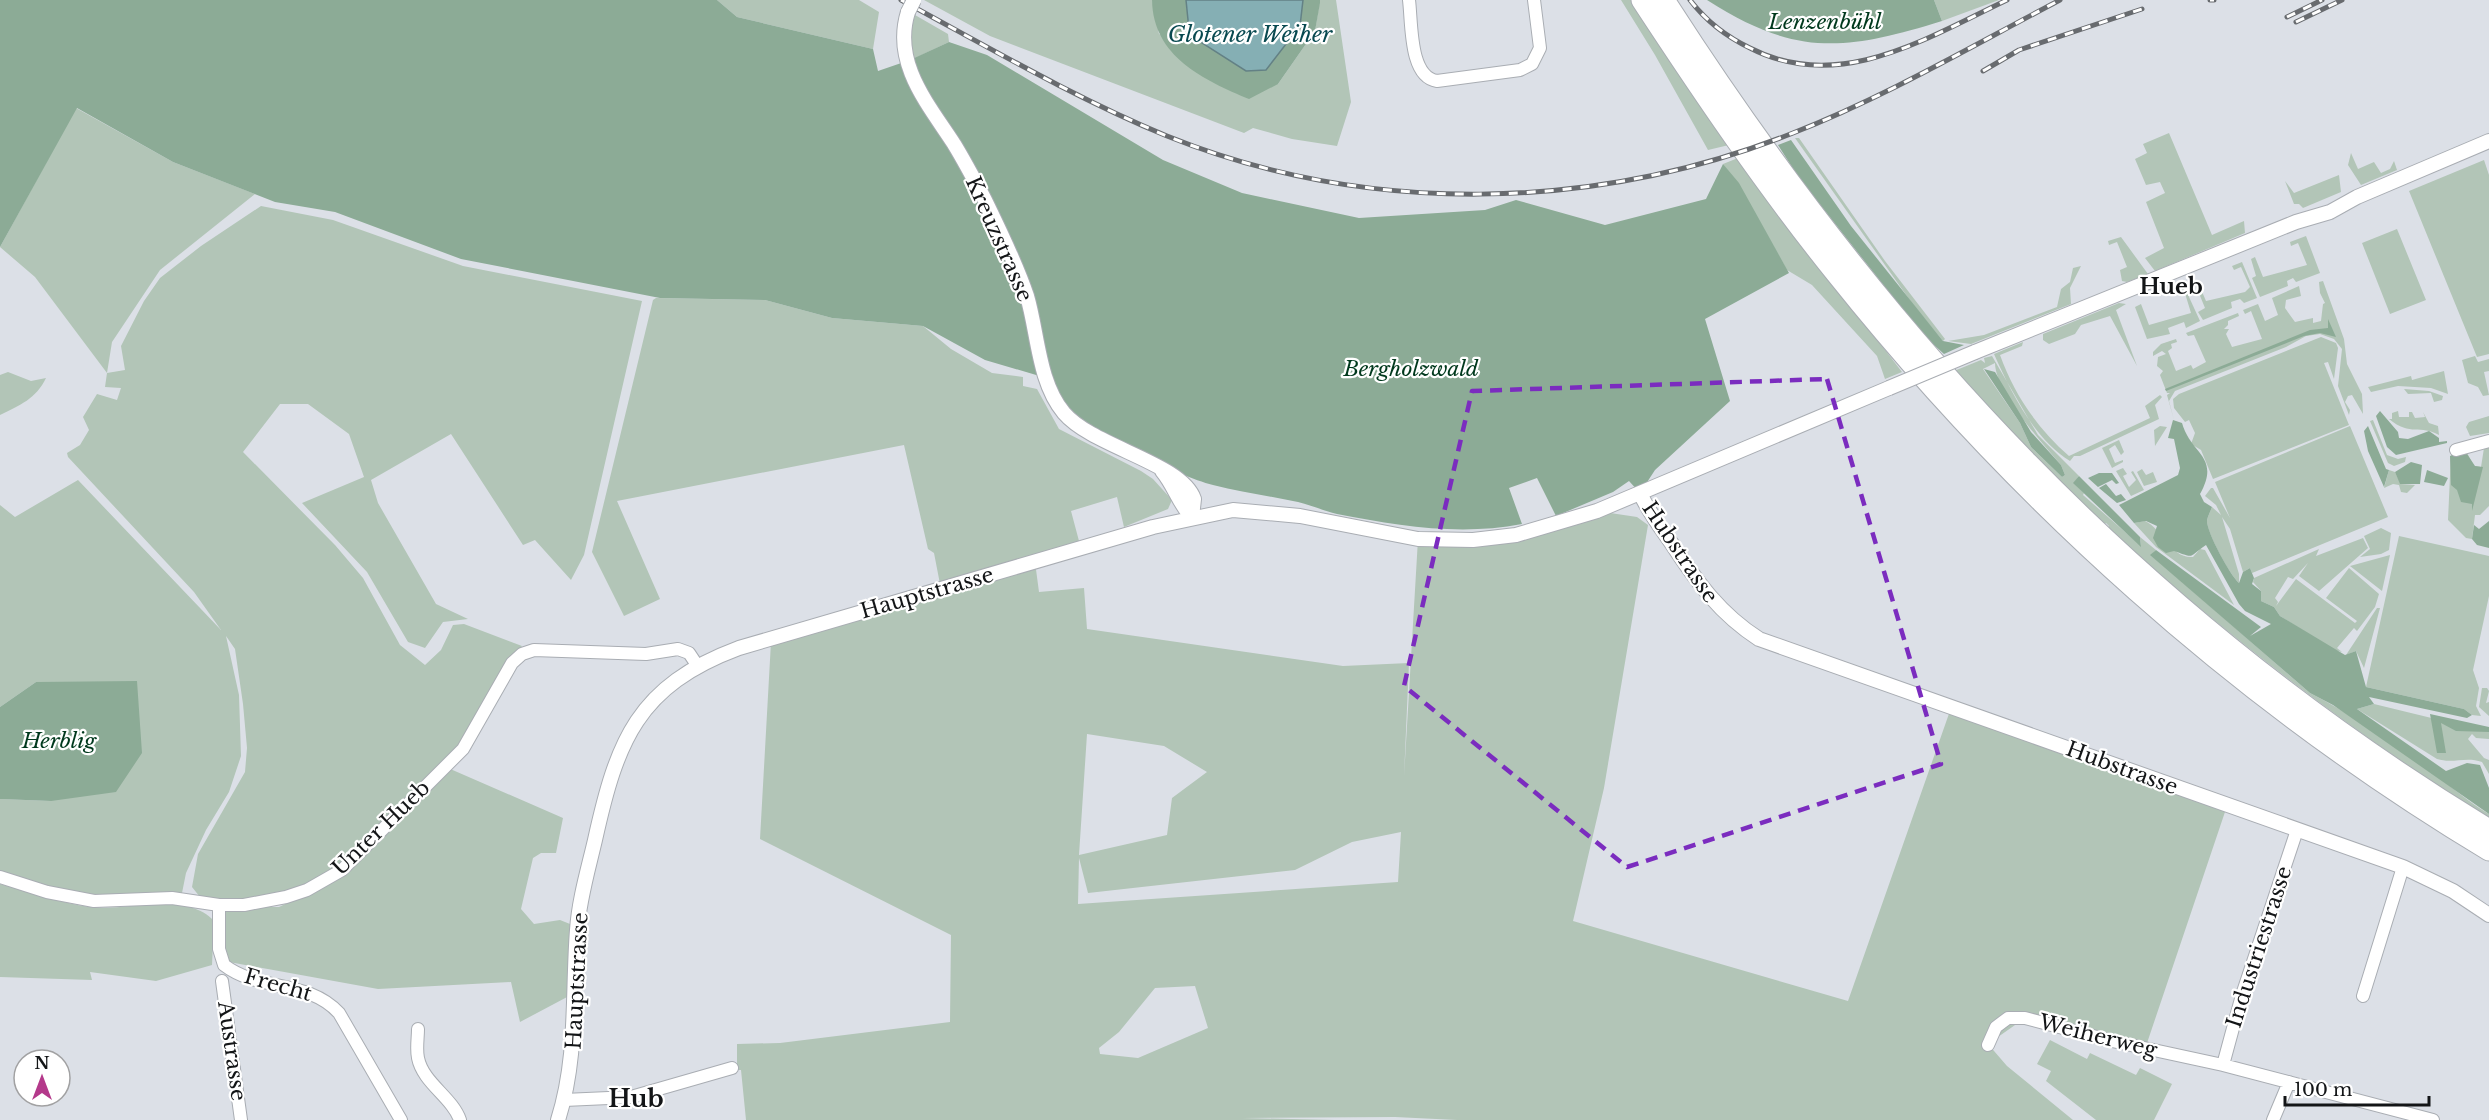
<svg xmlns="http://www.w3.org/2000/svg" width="2489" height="1120" font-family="'Libre Baskerville',serif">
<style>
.green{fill:#b2c5b7;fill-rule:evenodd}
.forest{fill:#8cab96}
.water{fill:#85afb4;stroke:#638185;stroke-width:1.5}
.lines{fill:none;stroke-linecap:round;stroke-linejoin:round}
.minor-casing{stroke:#a9adb3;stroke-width:14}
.tertiary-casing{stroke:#a9adb3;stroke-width:16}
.motorway-casing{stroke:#a9adb3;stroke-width:23}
.minor{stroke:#fff;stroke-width:12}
.tertiary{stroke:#fff;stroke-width:14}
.motorway{stroke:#fff;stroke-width:21}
.rail-casing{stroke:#686b6f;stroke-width:5}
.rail{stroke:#fff;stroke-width:3;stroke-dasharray:9;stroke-linecap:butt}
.tertiary-bridge-casing{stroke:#a9adb3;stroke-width:16;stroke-linecap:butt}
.tertiary-bridge{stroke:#fff;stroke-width:14}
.marked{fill:none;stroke:#7b2cbf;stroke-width:4.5;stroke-dasharray:12 8;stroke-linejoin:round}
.labels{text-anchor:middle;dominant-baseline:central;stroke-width:4.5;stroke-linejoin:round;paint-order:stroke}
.park-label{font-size:21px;font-style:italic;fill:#00391d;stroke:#fff}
.street-label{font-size:21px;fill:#131517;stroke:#fff}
.water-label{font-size:22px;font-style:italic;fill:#084950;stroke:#fff}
.neighbourhood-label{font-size:22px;font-weight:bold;fill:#131517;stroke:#fff}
.quarter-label{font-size:24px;font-weight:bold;fill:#131517;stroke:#fff}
</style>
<rect width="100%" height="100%" fill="#dce0e7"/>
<path class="green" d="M717,0H859L879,12L873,49L737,17Z
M924,0H1152L1159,34L1278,84L1315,31L1320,0H1336L1351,102L1337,146L1292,139L1253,128L1244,133L990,36Z
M1621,0H1632L1729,145L1708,150L1655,55Z
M1934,0H1999L1942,21Z
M915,15L948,34L949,42L913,59L911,31Z
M76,108L173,162L255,194L160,270L112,342L107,373L125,370L121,346L144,301L160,278L201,246L261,206L333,220L463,266L642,301L584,555L571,580L535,540L523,545L451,434L371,480L378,503L436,604L468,619L443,622L425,648L408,642L367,572L302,503L364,477L349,434L308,404H280L243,452L335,545L363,578L400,645L425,665L441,650L453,625L464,624L522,646L498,675L481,714L454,751L333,872L301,889L234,903L200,897L192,887L198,854L245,772L247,748L243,704L235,649L226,636L239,695L241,756L229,792L206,830L186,873L182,893L97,896L67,892L0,874V799L51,801L36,682L0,707V505L15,517L78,480L221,630L194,592L68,457L67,453L80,445L89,430L83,417L97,394L117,400L121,388L105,387L107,373L35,277L0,247Z
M2169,133L2212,235L2244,221L2245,233L2155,271L2145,258L2164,248L2146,202L2165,193L2160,182L2146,185L2135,159L2147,153L2143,144Z
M1795,138H1799L1885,261L1945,339L1943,341L1914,306Z
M2351,153L2358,169L2374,162L2381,173L2390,169L2394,161L2397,170L2361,185L2348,165Z
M1738,158L1902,372L1885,379L1877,356L1812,285L1787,270L1757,217L1723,164Z
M2484,160L2489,175V354L2477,357L2409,191Z
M2339,175L2341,192L2303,208L2299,204H2294L2285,181L2294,193Z
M2397,229L2426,300L2390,314L2362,243Z
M2306,236L2320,273L2296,282L2293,278L2287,281L2288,286L2260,297L2252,278L2256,276L2251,259L2255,257L2263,277L2307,265L2298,243L2291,246L2290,242Z
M2121,237L2148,274L2127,282L2122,281L2120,270L2127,267L2117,242L2109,245L2108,241Z
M2242,262L2257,298L2244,303L2240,299L2231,302L2232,308L2203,320L2198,312L2205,308L2194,281L2197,280L2206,301L2245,292L2250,287L2241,267L2234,270L2232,266Z
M2081,266L2070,288L2071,304L1971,344L1948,341L1984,335L2057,307L2061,289L2070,282L2073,268Z
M2323,281L2344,339L2347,364L2362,394L2363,414L2352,395L2348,396L2345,402L2350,410L2349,415L2338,386L2342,349L2334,339L2320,334L2306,336L2286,347L2175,391L2169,401L2174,420L2167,395L2170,393H2167L2160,375L2163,371L2157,366L2158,357L2166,354L2162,351L2153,356V352L2161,344L2176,339L2177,342L2171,344L2172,348L2168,351L2176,371L2191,365L2193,369L2206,362L2194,335L2188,336L2186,333L2238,313L2239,316L2228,321V325L2224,329H2229L2226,334L2232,347L2262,339L2251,311L2245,314L2243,310L2258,304L2265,321L2278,315L2272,298L2299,286L2301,296L2286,300L2285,308L2295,322L2313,318V323L2321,321L2323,304L2325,303L2320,293L2319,282Z
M2184,286L2200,321L2186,328L2184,322L2168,328L2170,334L2147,339L2135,307L2141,304L2149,325L2191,313L2184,290L2176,293L2175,289Z
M656,298L765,300L832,318L923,326L951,349L992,373L1023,377V386L1037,389L1059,429L1141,471L1153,479L1172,500L1168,509L1124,527L1117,497L1071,511L1079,541L940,584L934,553L928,549L904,445L617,501L660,599L624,616L592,552L653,300Z
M2119,303L2126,304L2116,310L2137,366L2110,316L2081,325L2075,334L2049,344L2043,340V334Z
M2321,337L2336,343L2338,348L2334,379L2328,362L2324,363L2349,425L2213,479L2201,450L2191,444L2195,433L2189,420L2185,422L2174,408L2173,399L2179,394Z
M2023,342L2022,346L2000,355C2014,394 2037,428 2069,456L2150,418L2145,406L2160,395L2162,397L2155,405L2159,419L2080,456H2074L2070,461C2034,439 2011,392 1994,354Z
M1992,356L2038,435L2079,476L2074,483L2084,493L2083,495L2141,546L2140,537L2156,550L2151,555L2310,693C2354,715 2396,747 2437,776C2454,789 2470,803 2489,814V819C2359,736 2226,637 2108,528L2109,526L2106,523L2104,525L2072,496L1954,371L1981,360L1985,363L1984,358ZM1995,363C1995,391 2043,444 2061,465L2065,475L2062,477L2031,447L2020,423L1983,369Z
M2475,356L2478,362L2489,359V371L2484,372L2489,395L2483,396L2478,387L2468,383L2462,360Z
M2444,371L2448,394L2431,388L2398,386L2371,392L2368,387L2411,376L2412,380Z
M8,372L31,381L46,378C36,399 20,405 0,415V375Z
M2404,389L2429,391L2443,396L2442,400L2434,402L2431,393L2408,394Z
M2398,411L2399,417H2409V412H2412L2415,418L2425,417L2423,412L2429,423L2438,426L2439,435C2420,424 2411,437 2389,419H2392V413Z
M2489,416V433L2470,436L2466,427L2469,422Z
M2373,420L2387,455L2398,459L2406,457L2405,462L2394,466L2388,463L2370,421Z
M2160,426L2167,427L2155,446L2154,430Z
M2350,426L2388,517L2252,573L2250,568L2243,572L2230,529L2222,517L2239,574V583C2230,575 2206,532 2207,520C2208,516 2211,510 2212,507L2221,515L2216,505L2205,496L2211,488H2213L2230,518L2215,482Z
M2119,440L2124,452L2121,455L2115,445L2109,449L2115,463L2123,460V462L2112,468L2102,448Z
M2489,447V506L2480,515H2475L2472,539L2466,538L2448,520L2451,454L2466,451L2474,466L2481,467L2484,448Z
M2123,468L2127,474L2123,476L2129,487L2136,480L2131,472L2133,471L2144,490L2131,496L2116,471Z
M2142,469L2146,475L2153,472L2157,482L2144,486L2137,472Z
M2389,470L2395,472L2401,484L2415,485L2407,493L2401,492L2399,485L2393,484L2384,488Z
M1597,511L1637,517L1648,525L1604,788L1573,921L1848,1001L1951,708L2227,806L2145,1049L2025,1018L1988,1044L2007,1066L2073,1120H1457L1395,1117L1242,1118L1335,1120H746L741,1070H737V1044L780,1043L950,1022L951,935L760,839L771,642L1035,562L1039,592L1084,588L1087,629L1343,666L1409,663L1404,777L1418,539L1473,540ZM1087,734L1164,746L1207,772L1172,798L1167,835L1079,855ZM1401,832L1398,882L1078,904L1079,858L1088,893L1295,870L1352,842ZM1195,986L1208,1028L1138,1058L1100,1054L1099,1048L1119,1032L1155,988Z
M2145,521C2163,529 2171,559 2193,557L2200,549L2205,550L2234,605L2156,547L2134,523Z
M2381,528L2391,533L2389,550L2381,554L2360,557L2370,549L2364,536Z
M2399,536L2489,556V596L2473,670L2479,688L2476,706L2481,716L2472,715L2464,709L2366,687Z
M2363,538L2368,548L2319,591L2299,576L2308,563L2293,579L2288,577L2275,598L2278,602L2276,606L2296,579L2355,623L2357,621L2326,598L2349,568L2379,594L2375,607L2357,631L2354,628L2337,648L2342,652L2334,650L2280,616L2274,607L2261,601V591L2253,582L2254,578L2319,549L2316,556Z
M2390,555L2382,591L2350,566Z
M2377,608H2380L2364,668L2356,651L2346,655Z
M2482,688H2487L2489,691L2486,703L2489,702V716L2479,707Z
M2374,704L2489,732V739L2476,738L2472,734L2468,739L2484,758L2489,760V774L2482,762C2466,756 2453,764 2437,759L2357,709Z
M448,768L563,818L556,853H541L533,858L521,909L534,924L560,920L570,924L569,996L520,1022L511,982L378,989L229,962L222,951L226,907H279L341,877Z
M0,884C29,892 60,903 90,907C126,912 185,890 214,921L212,965L156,981L90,972L92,980L0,977Z
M2050,1040L2087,1059L2090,1053L2136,1075L2140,1068L2172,1084L2154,1120H2096L2046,1081L2051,1071L2037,1064Z"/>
<path class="forest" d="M0,0H717L737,17L873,49L878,71L910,60L949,42L987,55L1163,160L1242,193L1359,218L1485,210L1516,200L1605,225L1706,199L1723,164L1739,183L1789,273L1705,319L1730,401L1655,470L1640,493L1629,481L1613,492L1556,516L1537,478L1509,488L1522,524C1460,536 1399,526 1337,514C1324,511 1311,505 1298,502C1270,496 1241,492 1213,485C1177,476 1095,433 1068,408C1062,401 1058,388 1053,380L985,360L923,326L832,318L765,300L660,298L461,259L335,212L275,202L173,162L77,108L0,247Z
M1152,0H1186L1189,30L1202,43L1248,71L1266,69L1300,26L1303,0H1320V3L1315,31L1278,84L1249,99C1204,80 1153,57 1152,0Z
M1707,0H1934L1942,21C1845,51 1796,57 1707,0Z
M1791,140L1851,226L1943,341L1964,345L1944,354L1922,334L1799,178L1778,145Z
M2328,319L2336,337L2320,333L2304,336L2166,391L2165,389L2310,330L2328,328Z
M1984,369L1995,372L2031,432L2061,465L2065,475L2062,477L2031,447L2020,423Z
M2380,411L2398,432L2399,438L2408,439L2429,431L2439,438V442L2447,441V443L2396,455L2387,447L2376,416Z
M2173,420L2182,423C2191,455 2221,456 2200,494L2204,502L2212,507C2211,510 2208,516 2207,520C2206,531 2230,575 2239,583L2243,572L2250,568L2254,578L2252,584L2261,591V601L2274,607L2280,616L2345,655L2356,651L2366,687L2464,709L2472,715L2467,718L2369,697L2374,704L2357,709L2446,771L2467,763L2480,765L2489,788V814L2333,705L2310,693L2150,555L2156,550L2261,627L2250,636L2271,624L2245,611L2239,604L2206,545C2188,557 2196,559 2174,551L2166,553L2158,547L2153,538L2157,526L2146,521L2134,523L2119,505L2178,475L2180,468L2174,439L2168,438Z
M2368,426L2386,469L2389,470L2384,487L2368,451L2364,431Z
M2465,451L2475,466L2483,467L2472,511V504L2461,502L2457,490L2451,485L2450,456Z
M2411,462L2422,465L2420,484H2400L2395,472Z
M2427,470L2448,478L2444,486L2424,482Z
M2099,473H2112L2119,483L2116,484L2112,480L2098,487L2088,478Z
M2079,476L2140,537L2141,547L2073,483Z
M2106,484L2116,496L2121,494L2126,500L2117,503L2099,488Z
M2489,521V548L2477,545L2472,539L2474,525L2479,529Z
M137,681L142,753L116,792L51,801L0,799V707L36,682Z
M2430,714L2489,727V732L2456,731L2441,723L2446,753H2437Z"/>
<path class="water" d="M1186,0H1303L1300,26L1266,70L1246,71L1202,43L1189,30Z"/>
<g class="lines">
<g class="minor-casing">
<path id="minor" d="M1409,0C1412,23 1409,77 1437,81L1520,70L1532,64L1540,48L1534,0
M2456,450L2489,441
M0,877L47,892L94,901L172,898L219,905H244L286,897L307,890L342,870L463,749L512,663L522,654L534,650L646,654L678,649L689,653L697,665
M219,905V949L224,965C259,992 308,979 339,1013L401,1120
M222,981L241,1120
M2363,996L2403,867
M418,1029C418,1038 416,1049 418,1058C423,1083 452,1097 460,1120
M1988,1045L1996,1027L2008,1018H2025L2112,1041L2223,1065L2433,1120
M2223,1065L2242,995L2297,830
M564,1100L631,1097L732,1068
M2273,1120L2289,1082"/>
</g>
<g class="tertiary-casing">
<path id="tertiary" d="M908,12C892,63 928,104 954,144C965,162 975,181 985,200C1000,231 1016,263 1027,296C1038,333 1038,382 1064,413C1093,447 1182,463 1194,499L1192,517
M1975,352L2296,222L2330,212L2357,197L2489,141
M1162,471C1174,485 1180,506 1192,517
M1640,493C1648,511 1661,528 1672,544C1697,582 1720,614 1759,639L2403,867L2453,891L2489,915
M558,1120C578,1057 572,994 577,930C579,900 588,870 595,840C617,741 637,686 739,648L1153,527L1233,510L1300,516L1418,539L1473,540L1516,535L1597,511L1889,388"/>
</g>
<g class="motorway-casing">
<path id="motorway" d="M1642,0C1703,93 1766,186 1836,273C2018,501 2238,699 2489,850
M1664,0C1882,340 2141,619 2489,830"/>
</g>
<use href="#minor" class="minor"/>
<use href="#tertiary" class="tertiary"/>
<use href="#motorway" class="motorway"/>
<g class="rail-casing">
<path id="rail" d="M901,0C988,47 1075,98 1167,136C1366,216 1594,212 1793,133C1885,97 1972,46 2060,0
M1690,0C1706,21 1727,37 1750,48C1839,94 1927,38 2007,0
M2210,0H2214
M2287,17L2322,0
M2296,22L2342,0
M1983,71L2019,50L2142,9"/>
</g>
<use href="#rail" class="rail"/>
<g class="tertiary-bridge-casing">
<path id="tertiary-bridge" d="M908,12L914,0
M1889,388L1975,352"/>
</g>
<use href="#tertiary-bridge" class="tertiary-bridge"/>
</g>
<path class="marked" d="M1827,379L1941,764L1627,867L1404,686L1472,391Z"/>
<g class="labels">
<g class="park-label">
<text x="1825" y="22">Lenzenbühl</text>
<text x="1411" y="369">Bergholzwald</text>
<text x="59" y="741">Herblig</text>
</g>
<g class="street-label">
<text transform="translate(999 239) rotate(66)">Kreuzstrasse</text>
<text transform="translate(1680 552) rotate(56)">Hubstrasse</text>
<text transform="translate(927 593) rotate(-16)">Hauptstrasse</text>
<text transform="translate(2122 768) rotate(20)">Hubstrasse</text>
<text transform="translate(381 828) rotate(-44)">Unter Hueb</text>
<text transform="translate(2259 947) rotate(-72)">Industriestrasse</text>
<text transform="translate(577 981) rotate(-87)">Hauptstrasse</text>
<text transform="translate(278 985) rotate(16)">Frecht</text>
<text transform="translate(2098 1036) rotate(14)">Weiherweg</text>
<text transform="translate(232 1051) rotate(82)">Austrasse</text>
</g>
<g class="water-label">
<text x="1250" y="34">Glotener Weiher</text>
</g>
<g class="neighbourhood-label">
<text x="2171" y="286">Hueb</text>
</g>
<g class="quarter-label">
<text x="636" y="1098">Hub</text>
</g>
</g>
<g transform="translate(42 1078)"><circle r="28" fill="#ffffff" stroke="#a1a1a2" stroke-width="1.5"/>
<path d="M0-4.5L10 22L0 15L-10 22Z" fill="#b4398b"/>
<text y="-9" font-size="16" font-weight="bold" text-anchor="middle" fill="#131517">N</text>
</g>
<path d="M2285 1096v9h144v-9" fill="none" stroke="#131517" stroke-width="3"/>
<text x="2294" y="1096" font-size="18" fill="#131517" stroke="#ffffff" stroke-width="4.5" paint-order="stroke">100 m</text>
</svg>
